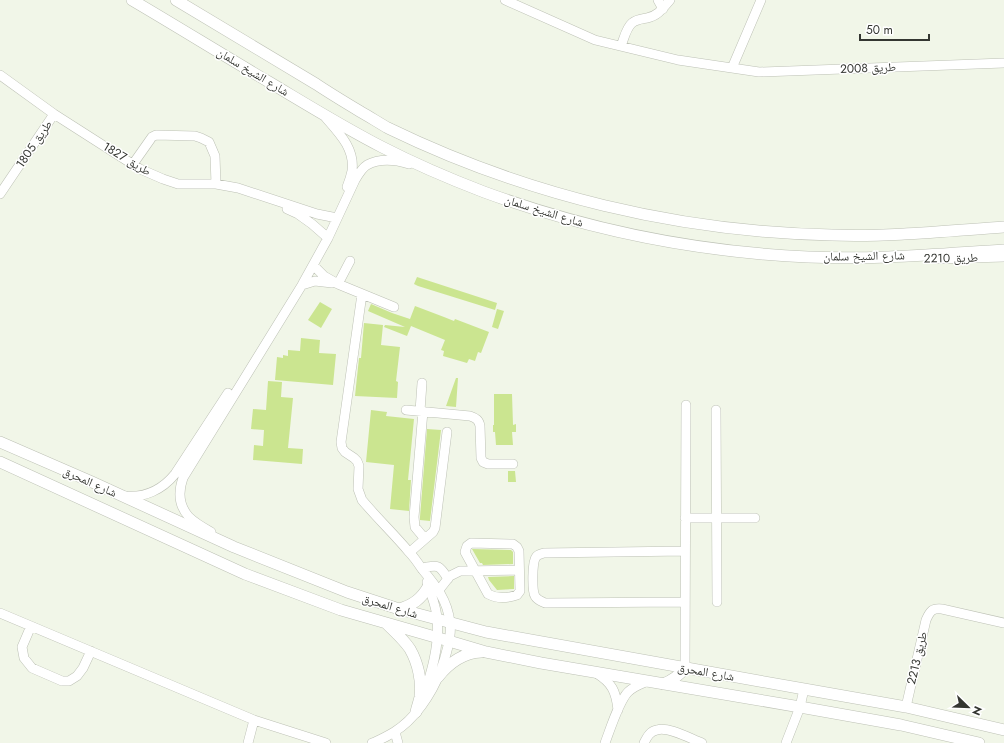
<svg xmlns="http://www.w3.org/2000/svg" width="1004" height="743" font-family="Jost,'Noto Naskh Arabic',sans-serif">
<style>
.building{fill:#cbe590}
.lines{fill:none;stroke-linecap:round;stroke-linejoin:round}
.minor-casing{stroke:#bdc1b5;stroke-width:10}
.major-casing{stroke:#bdc1b5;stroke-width:12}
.minor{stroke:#fff;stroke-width:9}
.major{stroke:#fff;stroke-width:11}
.labels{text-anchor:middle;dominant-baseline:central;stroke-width:3;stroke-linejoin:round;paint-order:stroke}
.street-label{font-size:12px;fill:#343631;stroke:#fff}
</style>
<rect width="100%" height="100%" fill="#f1f6e8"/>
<path class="building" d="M417,277L497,303L495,310L418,286L414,284Z
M320,302L332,309L321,328L308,320Z
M371,304L392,313L410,319L415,306L444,317L454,321L455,319L489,332L481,353L478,352L475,361L469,359L467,363L443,356L444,351L441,350L445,340L411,326L407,336L384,327L385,325L405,327L368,311Z
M497,309L504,311L498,329L492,327Z
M364,323L383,325L381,345L400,347L396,381L398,382L397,398L355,396L359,358H361Z
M301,338L320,340L319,353L336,354L333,385L275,380L277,357L283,358V355L288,356V350L300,351Z
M456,378H458L456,407L446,406Z
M268,381L282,382L281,397L293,398L288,448L303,449L302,464L253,460L254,445L263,446L264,430L251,429L253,409L266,410Z
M494,394H512L513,425L516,424V432H512L513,445H496L495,432H493V425H494Z
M371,410L387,412L386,416L414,419L408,480H411L409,511L390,509L394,465L366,462Z
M427,429L441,430L430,521L420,520V517Z
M508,471H515L516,482H508Z
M472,549L511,550L513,552V564L483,565L482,563H480Z
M514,576V589L497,590L489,580L488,577Z"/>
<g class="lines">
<g class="minor-casing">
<path id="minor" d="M505,0L595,40L678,60L759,72L1004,63
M658,0L663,9
M621,46C624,39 626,28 632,23C637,19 642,19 647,18C658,16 663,8 670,0
M732,68L761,0
M0,75L54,114L140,169L163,179L178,184H216L238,188L317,214L337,218
M326,118C340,134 355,149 352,171C351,176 349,182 347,187
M133,164L152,137L156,135L195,136L201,138L209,142L215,156L216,184
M0,194L54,114
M287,209L298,214L312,224L328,238
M939,259L1004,257
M313,265L324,276L338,284L394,307
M338,284L350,261
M302,285L315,281L332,283
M362,294L341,442L342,448L345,452L354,458L357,461L359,466L358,489L362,500C377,518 394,534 409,552C414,557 418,563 422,569C436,586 447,599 450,622C452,636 445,659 440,672C432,694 414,720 394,732C388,736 381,739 375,742L372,743
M406,410L470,416C476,418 479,420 480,426L481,458L483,462L488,464H513
M716,410L717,602
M420,411L422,383
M423,411L414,517L415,527L425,539
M124,496C144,498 162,490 175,474L228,393
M685,518H755
M211,532C204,528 195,523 189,517C179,506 178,492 183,478L302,285L328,238L355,180C358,175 362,168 367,165C380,158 396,160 409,164
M471,543L513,544L517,547L519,551L520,591L517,595C508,598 497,599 488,594L465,552L467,546Z
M410,552L433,532L435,528L447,432
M422,568C438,565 439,564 448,579
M439,590L450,576L460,571L519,570
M685,602L545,603C541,601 537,600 535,596C532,591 532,562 536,557C538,554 541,554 544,553L685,551
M0,613L254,720L326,743
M31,626L22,647L24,658L32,668L62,681H69L77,676L83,668L91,651
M685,668L686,405
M596,673C612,683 616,691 618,710
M424,694C434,666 443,632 434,603C432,596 429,589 427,582
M906,707L926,620C930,611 932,608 942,609L1004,623
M395,732L398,743
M248,743L254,720
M605,743C610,730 619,701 628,692C634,686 641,684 648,681
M644,743C647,737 650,731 657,730C668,726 691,739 702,743
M786,743L800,707L804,689"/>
</g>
<g class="major-casing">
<path id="major" d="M132,0C178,27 223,55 269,82C306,104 343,127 382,147C415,164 450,179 484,192C588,230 697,252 808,257C873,260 939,254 1004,250
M176,0C222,28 269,56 316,84C331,94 346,103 361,112C370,117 379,123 388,128C526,195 678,232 832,235C889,237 947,231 1004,227
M0,442L92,482L234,547L347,592L399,609L486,632L804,689L906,707L1004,730
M0,462L245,574L341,610L449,641L486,652L541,663L800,707L901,725L979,743
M399,609C413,605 421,599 428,587
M387,624C395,632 404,640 410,649C418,663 422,681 420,697C419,702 417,707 416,712
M438,677C449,663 462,653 481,652
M663,684C673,680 679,676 685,668"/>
</g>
<use href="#minor" class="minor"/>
<use href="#major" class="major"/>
</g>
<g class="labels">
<g class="street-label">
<text transform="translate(868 68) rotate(-2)">طريق 2008</text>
<text transform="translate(253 72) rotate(31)">شارع الشيخ سلمان</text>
<text transform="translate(34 144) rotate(-56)">طريق 1805</text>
<text transform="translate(127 159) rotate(31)">طريق 1827</text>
<text transform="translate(544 211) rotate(17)">شارع الشيخ سلمان</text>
<text transform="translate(864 256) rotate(-1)">شارع الشيخ سلمان</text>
<text transform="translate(951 258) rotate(-1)">طريق 2210</text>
<text transform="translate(90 482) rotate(24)">شارع المحرق</text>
<text transform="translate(390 606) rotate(17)">شارع المحرق</text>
<text transform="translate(917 658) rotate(-77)">طريق 2213</text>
<text transform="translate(706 672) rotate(10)">شارع المحرق</text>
</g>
</g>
<g transform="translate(968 707) rotate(113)" stroke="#ffffff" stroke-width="3" paint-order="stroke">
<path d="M0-3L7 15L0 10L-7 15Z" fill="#343631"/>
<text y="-6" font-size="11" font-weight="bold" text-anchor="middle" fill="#343631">N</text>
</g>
<path d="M860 34v6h69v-6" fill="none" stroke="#343631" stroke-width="2"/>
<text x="866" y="34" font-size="12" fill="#343631" stroke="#ffffff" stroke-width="3" paint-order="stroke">50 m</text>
</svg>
